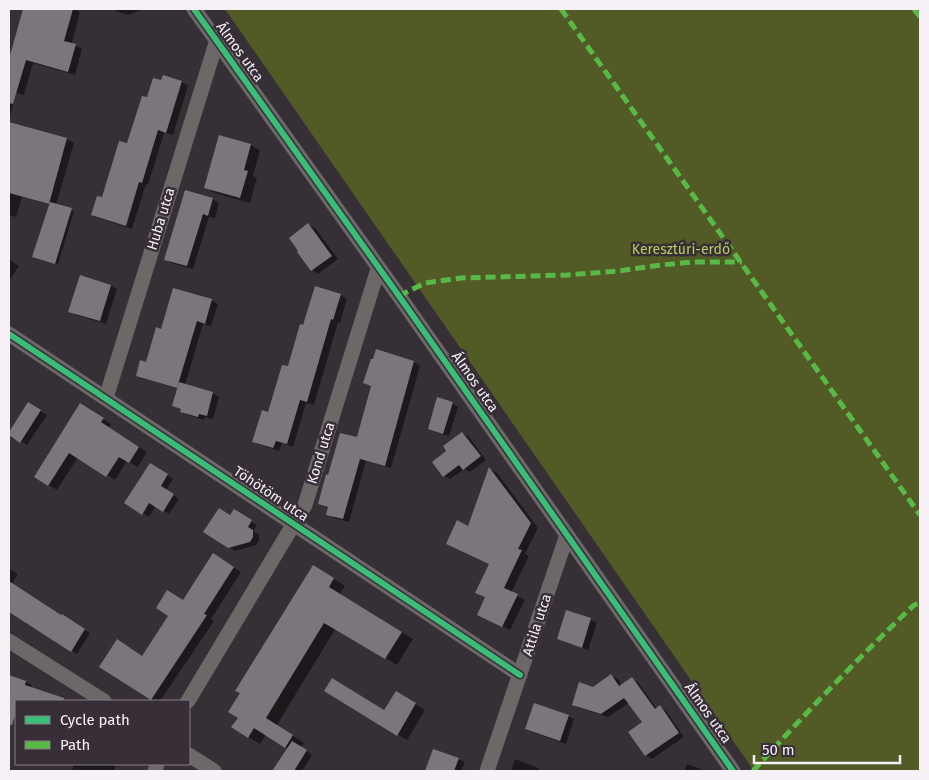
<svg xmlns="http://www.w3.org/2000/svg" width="929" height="780" font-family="'Fira Sans',sans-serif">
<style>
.green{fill:#525a26}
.shadow{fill:#0007}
.building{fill:#7a767c}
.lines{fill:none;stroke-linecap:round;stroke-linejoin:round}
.street{stroke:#6c6868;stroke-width:15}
.quiet{stroke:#58b947;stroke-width:5;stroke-dasharray:10 5;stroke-linecap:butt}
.cycleway-casing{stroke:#382e38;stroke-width:9}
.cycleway{stroke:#3abd76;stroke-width:6}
.labels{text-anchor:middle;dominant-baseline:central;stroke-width:5;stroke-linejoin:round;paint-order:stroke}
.street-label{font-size:14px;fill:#f7f0f6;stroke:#382e38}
.park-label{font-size:14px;fill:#b9ce5c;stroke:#382e38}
</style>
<rect width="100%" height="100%" fill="#363036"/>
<path class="green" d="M225,9H920V771H754Z"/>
<path class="shadow" d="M24,9H74L80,12L72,43L82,49L75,75L33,63L24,95L16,93L9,120V56L11,57Z
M112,9H143L128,15L116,11Z
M182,82L188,86L173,135L164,133L148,185L146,184L132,229L98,218L92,215L102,199L128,145L148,99Z
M9,123L67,139L74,143L56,205L74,211L58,264L36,258L50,205L22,197L16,217L9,215Z
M251,145L260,150L253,176L257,178L250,203L215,193L205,187Z
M186,192L213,199L219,203L215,218L209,217L193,269L171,263L165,259Z
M309,225L315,228L338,259L318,274L312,270L300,251Z
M9,259L19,266L9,281Z
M81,277L111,286L117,289L106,324L76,315L70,311Z
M174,289L212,301L218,304L211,326L203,324L185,385L213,393L219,397L213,419L205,417L204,420L188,415L181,412L182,410L174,406L179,389L143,378L137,375L147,364L161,330Z
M340,295L347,299L340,323L338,322L314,405L306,403L293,447L282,443L279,451L260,445L253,442L269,413L288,368L304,326Z
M377,351L414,362L420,366L391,468L366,461L349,522L334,518L328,514L329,508L319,504L329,476L358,439L371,386L365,383Z
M452,403L458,407L449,436L435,432L429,428Z
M29,404L47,415L27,445L9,434Z
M80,405L111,424L109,428L147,452L138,467L127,461L115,480L78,457L57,490L35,477Z
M462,433L469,437L486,460L470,472L464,469L450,479L444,476L448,452Z
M157,468L173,479L166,490L179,499L169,514L156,506L149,517L126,503Z
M490,469L497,473L538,528L525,554L529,556L511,593L525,600L510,630L486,618V597L490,564L469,527Z
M235,511L257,525L253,531L259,535V540L256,545L235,551L229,547L231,517Z
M221,559L241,572L211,619L214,621L160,701H155L152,699L101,667L143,657L184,602Z
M9,569L18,574L12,584L62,617L68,619L90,633L77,654L9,611L11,605L9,603Z
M325,573L345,586L340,594L413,639L397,665L336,628L277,725L304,743L301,747L312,755L302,771H274L288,749L266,735L260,744L248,737Z
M567,612L591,620L597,623L588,650L564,642L558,638Z
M611,676L618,679L622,686L632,679L638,682L657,709L660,707L666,711L684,737L652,759L646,755L643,723L629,703L608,717L580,708L574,705L593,688Z
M11,677L26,682L32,685L31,689L49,696L47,701H16V715L9,712V683Z
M325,691L385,711L396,692L425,710L407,740Z
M568,716L574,719L566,744L532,732L526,729Z
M434,750L458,759L465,762L461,771H426Z
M515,759L536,767L542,771H511Z
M74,764H121V765L116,764L114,771H72Z
M687,764L704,770L706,771H684Z"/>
<path class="building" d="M23,9H73L64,41L76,44L68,72L26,60L13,104L9,103V59Z
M163,75L182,81L166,133L158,130L142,183L139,182L126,226L91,215L97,196L102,197L119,141L127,143L142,96L147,97L153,78L161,80Z
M9,122L67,138L49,204L9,193Z
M219,135L251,144L244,170L248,171L240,198L204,188Z
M185,190L213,198L208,216L203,214L187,266L164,260Z
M50,202L72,208L55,264L32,257Z
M308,223L332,256L311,271L297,252L298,251L289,238Z
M80,275L111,285L100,321L68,312Z
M315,286L341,294L333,320L331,319L307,402L300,400L287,444L276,441L273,448L252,442L262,410L268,412L282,365L288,366L300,324L303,325Z
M173,288L212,299L205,324L197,321L177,388L136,376L140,360L146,362L156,327L161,329Z
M376,349L414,361L385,466L360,459L343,519L326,515L328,507L318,504L326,474L328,475L340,433L357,437L371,386L363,383L371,359H373Z
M179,382L213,392L207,416L199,414L198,417L180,412L181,409L172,406Z
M437,397L453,402L443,434L428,429Z
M28,402L41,410L20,443L9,435V432Z
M80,403L104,418L101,422L139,447L129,463L119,457L106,477L69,453L48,486L34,477Z
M462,432L481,456L463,470L459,465L443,477L432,462L446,451L443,446Z
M150,463L168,474L161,486L174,494L163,512L149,503L142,515L124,503Z
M489,467L531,523L518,549L522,550L504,588L518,594L502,627L477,615L485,597L475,593L489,564L446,544L457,520L468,526Z
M219,508L230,515L234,509L252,520L248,527L253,530V537L250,542L228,548L203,532Z
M213,553L234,567L204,614L207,615L151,700L99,667L117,639L142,656L168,616L156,608L167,590L183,600Z
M313,565L334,578L329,587L402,632L385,659L324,623L266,718L293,735L285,748L254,728L248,738L231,727L238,718L228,712L240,693L235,691Z
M9,581L61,615L62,614L85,629L71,652L9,612Z
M566,610L591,618L582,648L557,639Z
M611,674L619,686L632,677L655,709L660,705L679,733L645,756L628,732L642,722L624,698L601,714L572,705L579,682L593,687Z
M9,675L26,681L25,685L64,698V701H16V712L12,725H9Z
M332,678L384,710L396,691L416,703L397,736L324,691Z
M534,703L569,715L560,741L525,729Z
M292,741L307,750L294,771H272Z
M433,749L459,758L454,771H425Z"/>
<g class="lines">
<path class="street" d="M194,9L399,296L733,771
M9,334L520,675
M106,398L217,40
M9,641L104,701
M188,701L305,505L378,269
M189,755L214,771
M155,771L157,764
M487,771L567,535"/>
<path class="quiet" d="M561,9L920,515
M914,9L920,17
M399,296L425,283L461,278L567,275L618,271L661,265L693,262H742
M753,771C805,714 858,658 914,605L920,603"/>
<g class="cycleway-casing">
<path id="cycleway" d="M194,9L399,296L733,771
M9,334L520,675"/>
</g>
<use href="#cycleway" class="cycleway"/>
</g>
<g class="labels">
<g class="street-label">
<text transform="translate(240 52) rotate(54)">Álmos utca</text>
<text transform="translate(161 219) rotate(-73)">Huba utca</text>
<text transform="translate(475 382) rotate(55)">Álmos utca</text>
<text transform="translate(321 453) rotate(-73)">Kond utca</text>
<text transform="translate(271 494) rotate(34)">Töhötöm utca</text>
<text transform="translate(537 625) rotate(-72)">Attila utca</text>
<text transform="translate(708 713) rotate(55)">Álmos utca</text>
</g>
<g class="park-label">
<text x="681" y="249">Keresztúri-erdő</text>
</g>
</g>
<rect width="929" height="780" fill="none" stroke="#f7f0f6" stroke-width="20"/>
<rect x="15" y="700" width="175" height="65" fill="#382e38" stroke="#847c84"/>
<rect x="25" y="716" width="25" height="8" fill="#3abd76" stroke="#847c84"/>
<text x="60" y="725" font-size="15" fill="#f7f0f6">Cycle path</text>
<rect x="25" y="741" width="25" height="8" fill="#58b947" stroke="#847c84"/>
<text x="60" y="750" font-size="15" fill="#f7f0f6">Path</text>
<path d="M754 755v8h146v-8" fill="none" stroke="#f7f0f6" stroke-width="2.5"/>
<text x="762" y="755" font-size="15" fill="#f7f0f6" stroke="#382e38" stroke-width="4" paint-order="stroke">50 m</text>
</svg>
